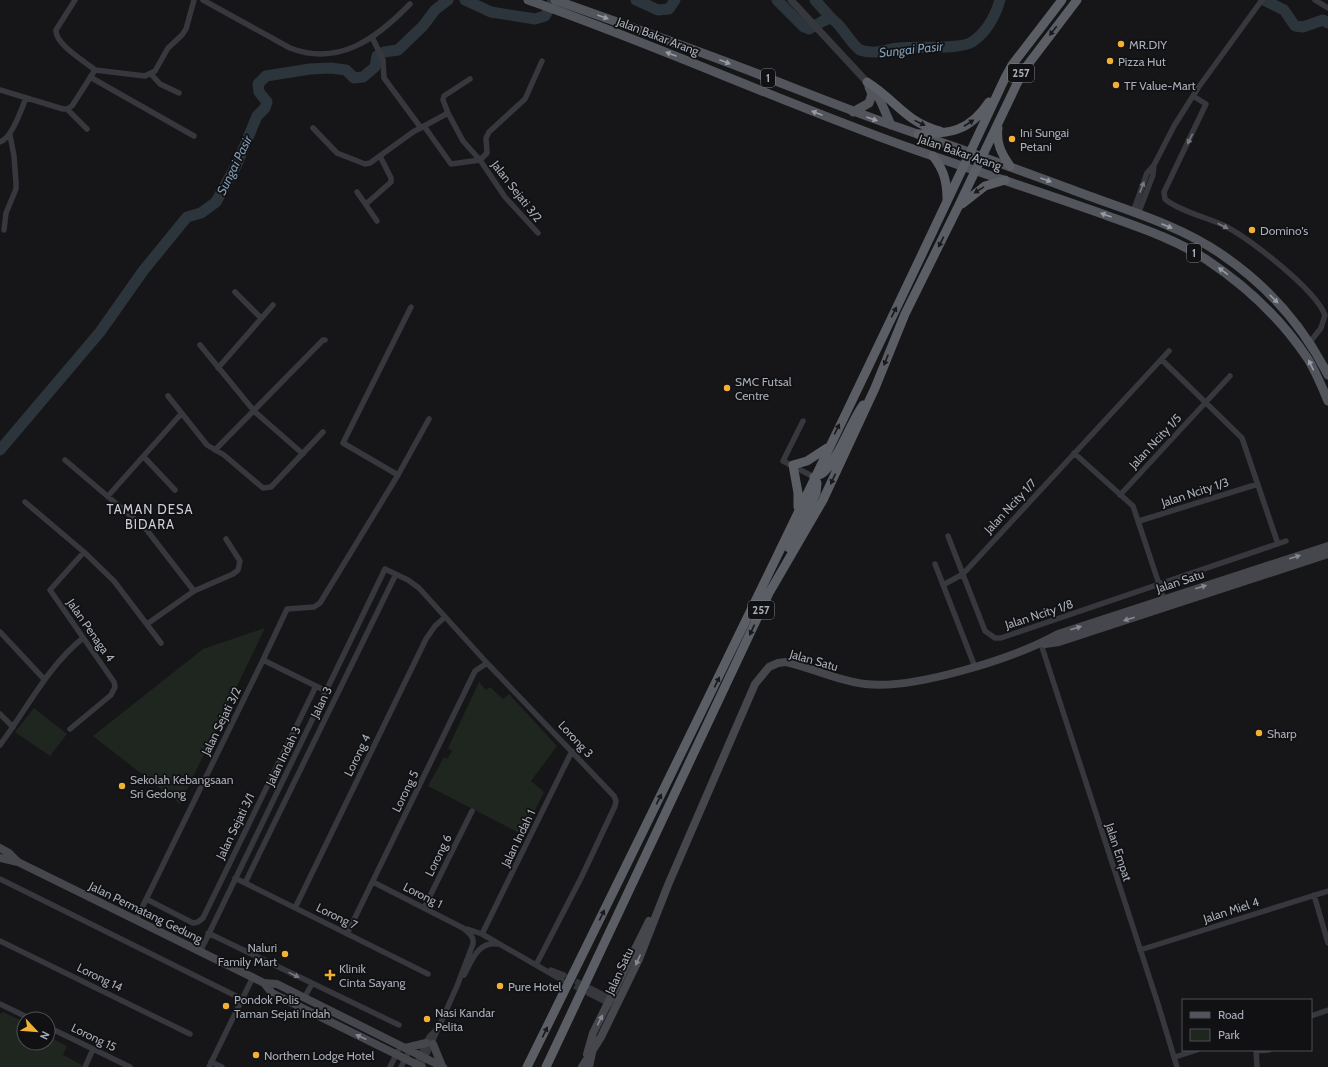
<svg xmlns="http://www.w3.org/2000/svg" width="1328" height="1067" font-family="Cabin,sans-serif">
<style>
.green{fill:#1e261f}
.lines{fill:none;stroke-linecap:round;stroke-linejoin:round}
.river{stroke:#2c353c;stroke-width:11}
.minor-tunnel{stroke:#333438;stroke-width:5.5;stroke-dasharray:5.5 3;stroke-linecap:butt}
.minor{stroke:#37383d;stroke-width:5.5}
.tertiary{stroke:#37383d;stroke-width:7}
.secondary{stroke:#45474d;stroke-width:8}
.primary{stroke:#53555c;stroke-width:9}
.trunk{stroke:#5b5e65;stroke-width:9}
.oneway{fill:#979ba6}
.oneway2{fill:#18191b}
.oneway3{fill:#757881}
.oneway4{fill:#858993}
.poi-dot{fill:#f2b134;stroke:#111113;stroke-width:1.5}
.labels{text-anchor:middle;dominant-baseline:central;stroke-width:3.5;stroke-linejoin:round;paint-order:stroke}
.shield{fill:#111113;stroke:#7b7e86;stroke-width:1}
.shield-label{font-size:11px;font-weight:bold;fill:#a8adb8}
.street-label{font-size:12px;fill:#a8adb8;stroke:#111113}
.poi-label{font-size:12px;fill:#a8adb8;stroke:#111113;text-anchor:start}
.water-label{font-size:13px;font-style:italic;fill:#7f9bb3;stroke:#111113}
.neighbourhood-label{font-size:13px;letter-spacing:1px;fill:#c9ccd4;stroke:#111113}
</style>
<rect width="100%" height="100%" fill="#161618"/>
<path class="green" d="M265,628L180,804L93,736L203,649Z
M479,682L486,690L490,687L503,699L509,694L557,746L531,781L544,792L532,816H530L525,825L528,826L523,835L428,786L444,757L447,759L452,751L448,748Z
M34,708L67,734L50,756L15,732Z
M3,1012L24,1022V1043H48V1036L67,1046L63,1055L82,1065L81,1067H0V1014Z"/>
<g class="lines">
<path class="river" d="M465,0L491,12L535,19L545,16L554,0
M636,0L658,10L669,9L675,0
M777,0L804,27L809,29C815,26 822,21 828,19C837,16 851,45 860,50C863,51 868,52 872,52C881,53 890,48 899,48C915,46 960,50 972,42C987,32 995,17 1000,0
M815,0L832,19
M1264,0L1284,10L1295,26L1303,27L1323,20L1328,23
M0,450L100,332L143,271L187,217L201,213L216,202L237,164L257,116L265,108L267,102L259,92L258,84L266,76L310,69L331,68L346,70L354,78L363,77L375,67L377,56L384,52L398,50L423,26L435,10L448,0"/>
<path class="minor-tunnel" d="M568,977L587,987
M567,982L584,991"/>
<path class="minor" d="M203,0L290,48C339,67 377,38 410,4
M1315,0L1328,8
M372,37L383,60L384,78L421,128
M95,70L145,76L155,71L168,48L182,35L186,29L194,0
M151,74L160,84L179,93
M90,77L194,136
M470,79L444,96L443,100L448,113L463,141L480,160L505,197L538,233
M0,90L63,109H67L72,106L95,70C84,61 55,44 56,30L75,0
M1193,96L1206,104L1164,192L1165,199C1177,210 1208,218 1223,225C1249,238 1315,289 1325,315L1321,328L1310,342
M67,109L87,129
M424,126L451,164L480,160L487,153L486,138L489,132L525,99L542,61
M313,128L337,153L365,164L370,163L413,132L448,113
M0,142C12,138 21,110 26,98
M357,192L377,221
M366,204L391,182V178L380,156
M1133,212L1147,173L1154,165L1174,126L1198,88L1262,0
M1138,214L1153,175L1154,165
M4,230L6,213L16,189V183L14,156L10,135
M235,292L261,318
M200,345L254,411L303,454
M1162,360L1242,438L1278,544
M218,368L273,305
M168,396L207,445L224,455L263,488L271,487L323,432
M803,421L783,461L814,477
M215,450L323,340H325
M1074,453L1133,506L1165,602
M144,457L175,490
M65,460L146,529L194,591
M398,475L343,443L411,307
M1120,495L1230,376
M108,496L181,414
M25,502L84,552L50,590L114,682L115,687L111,695L70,729
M1139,521L1258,484
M948,536L985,631L995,638H1001L1286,541
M84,552L114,581L161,643
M935,564L975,667
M943,585L963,574L1169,351
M147,624L194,591L233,574L238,570L240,561L226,539
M0,632L44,679
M1041,644L1158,1004L1177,1067
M263,660L287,609L314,607L320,603L398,475L429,419
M0,714L13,727
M0,745C27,709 47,667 83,638
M235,878L428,974
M0,879L242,999
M373,882L463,928C469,933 474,936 473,944L457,986L421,1067
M245,883L396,574
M1314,895L1328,943
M146,899L193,923L198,922L203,918L316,686
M295,908L426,639L435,626L445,617
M424,908L472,811
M136,920L263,660L326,691
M467,929L482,934L562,980
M208,933L399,1025
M347,934L475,671L487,663
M482,934L572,751
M0,941L190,1034
M1140,950L1328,891
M200,952L385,569L408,580L419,588L487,663L614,796L616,801L615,806L581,878L536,965
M551,970L564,975
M464,975C472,961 477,942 497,944
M590,988L613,1000
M588,993L610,1004
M304,998L312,984
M0,1004L31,1019
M1311,1016L1328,1010
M48,1027L130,1067
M1256,1050L1257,1067
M1256,1051L1269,1050
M1175,1057L1197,1050
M211,1062L222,1067
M416,1064L429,1037L436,1030
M85,1067L93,1049
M209,1067L253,977
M390,1067L398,1051
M401,1067L409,1051"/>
<path class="tertiary" d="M791,0L867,82"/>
<path class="secondary" d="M1045,644L1059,642L1328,554
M0,848L9,853L18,862
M0,858L18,862L264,983L277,984L443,1067
M264,983L272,993L422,1067
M433,1044L442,1066
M405,1048L426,1043
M587,1054L593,1033L649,921
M582,1067L601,1037L639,959L668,885L755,684L769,667L778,663L786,662C813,668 837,681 865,684C914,690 1015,658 1058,634L1328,546
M589,1067L592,1053"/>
<path class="primary" d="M528,0C657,45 781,102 910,148C972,170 1035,190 1097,212C1135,226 1174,238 1207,260C1246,286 1282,320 1308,359C1316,372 1322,387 1328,401
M555,0C623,24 691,48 758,74C807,93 856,113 906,130C967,151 1028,173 1089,196C1133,212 1182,227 1221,254C1267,285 1303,326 1328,375
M868,83L880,100L891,125
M853,112L869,103L872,94L869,87"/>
<path class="trunk" d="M867,82C895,99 905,122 940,131
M998,128C996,143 1001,153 1010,166
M918,134C951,133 969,132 989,102
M933,156C944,170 947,182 947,199
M962,204L985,186L1005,180
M814,477C818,475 823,474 825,471C841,454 849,425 863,405
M798,507V493L793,465L807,461L827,448
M789,548L816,493L817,483L814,477
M527,1067C689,739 850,410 1005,78L1012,65L1062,0
M546,1067L769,593L823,500L875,388L905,314L958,207L1023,71L1077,0"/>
</g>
<defs><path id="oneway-solid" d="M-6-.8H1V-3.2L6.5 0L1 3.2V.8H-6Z"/></defs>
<g class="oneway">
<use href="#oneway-solid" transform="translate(603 17) rotate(20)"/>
<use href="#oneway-solid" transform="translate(671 54) rotate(-159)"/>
<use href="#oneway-solid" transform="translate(725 62) rotate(21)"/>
<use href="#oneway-solid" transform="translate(817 113) rotate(-159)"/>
<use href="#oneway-solid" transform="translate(872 119) rotate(19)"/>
<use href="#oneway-solid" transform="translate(1046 180) rotate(20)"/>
<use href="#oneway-solid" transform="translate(1106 215) rotate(-160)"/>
<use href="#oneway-solid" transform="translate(1167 226) rotate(23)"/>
<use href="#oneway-solid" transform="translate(1223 271) rotate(-144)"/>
<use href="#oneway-solid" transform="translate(1274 299) rotate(45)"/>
<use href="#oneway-solid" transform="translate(1311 365) rotate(-116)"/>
</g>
<g class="oneway2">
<use href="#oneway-solid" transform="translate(1053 31) rotate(128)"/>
<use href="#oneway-solid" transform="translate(920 123) rotate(26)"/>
<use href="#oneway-solid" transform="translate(969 123) rotate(-33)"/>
<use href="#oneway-solid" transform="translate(979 190) rotate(148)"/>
<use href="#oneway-solid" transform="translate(941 242) rotate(117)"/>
<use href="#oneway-solid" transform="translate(894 312) rotate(-64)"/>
<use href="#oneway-solid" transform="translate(886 360) rotate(112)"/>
<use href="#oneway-solid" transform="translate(837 429) rotate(-64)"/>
<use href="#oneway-solid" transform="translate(833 479) rotate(115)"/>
<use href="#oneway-solid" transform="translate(752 630) rotate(115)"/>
<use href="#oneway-solid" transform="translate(717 682) rotate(-64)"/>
<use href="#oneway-solid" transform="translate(659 799) rotate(-64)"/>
<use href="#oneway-solid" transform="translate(602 915) rotate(-64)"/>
<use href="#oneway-solid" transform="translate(545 1032) rotate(-64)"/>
</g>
<g class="oneway3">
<use href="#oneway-solid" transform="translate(1190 139) rotate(116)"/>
<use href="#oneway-solid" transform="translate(1142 187) rotate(-69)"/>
<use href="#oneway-solid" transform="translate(1223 226) rotate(27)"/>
<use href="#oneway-solid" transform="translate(294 975) rotate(26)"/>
</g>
<g class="oneway4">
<use href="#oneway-solid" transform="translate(1295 557) rotate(-18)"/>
<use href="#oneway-solid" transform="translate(1201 587) rotate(-18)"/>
<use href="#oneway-solid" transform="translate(1129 619) rotate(162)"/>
<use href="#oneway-solid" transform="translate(1076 628) rotate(-18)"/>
<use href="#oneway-solid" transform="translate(638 960) rotate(114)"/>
<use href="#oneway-solid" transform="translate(600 1020) rotate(-64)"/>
<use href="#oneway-solid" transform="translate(361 1037) rotate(-155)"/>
</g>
<g class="poi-dot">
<circle cx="1121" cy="44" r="4"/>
<circle cx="1110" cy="61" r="4"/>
<circle cx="1116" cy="85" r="4"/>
<circle cx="1012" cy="139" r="4"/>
<circle cx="1252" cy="230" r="4"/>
<circle cx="727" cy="388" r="4"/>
<circle cx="1259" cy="733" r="4"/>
<circle cx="122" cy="786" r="4"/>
<circle cx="285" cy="954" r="4"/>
<path d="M328 969h4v4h4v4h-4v4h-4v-4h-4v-4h4z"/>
<circle cx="500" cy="986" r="4"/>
<circle cx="226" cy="1006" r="4"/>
<circle cx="427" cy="1019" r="4"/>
<circle cx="256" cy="1055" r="4"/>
</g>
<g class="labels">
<g class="shield">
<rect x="1008" y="64" width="26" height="18" rx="3"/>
<rect x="761" y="69" width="14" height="18" rx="3"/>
<rect x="1187" y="244" width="14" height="18" rx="3"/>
<rect x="748" y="601" width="26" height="18" rx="3"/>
</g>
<g class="shield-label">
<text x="1021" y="73">257</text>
<text x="768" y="78">1</text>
<text x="1194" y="253">1</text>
<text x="761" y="610">257</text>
</g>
<g class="street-label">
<text transform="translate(658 36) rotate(21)">Jalan Bakar Arang</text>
<text transform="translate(960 152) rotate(19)">Jalan Bakar Arang</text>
<text transform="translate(517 191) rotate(52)">Jalan Sejati 3/2</text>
<text transform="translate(1155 441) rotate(-47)">Jalan Ncity 1/5</text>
<text transform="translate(1195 492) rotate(-18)">Jalan Ncity 1/3</text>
<text transform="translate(1010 506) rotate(-47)">Jalan Ncity 1/7</text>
<text transform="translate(1180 581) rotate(-18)">Jalan Satu</text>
<text transform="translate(1039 614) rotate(-18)">Jalan Ncity 1/8</text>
<text transform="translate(91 630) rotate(55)">Jalan Penaga 4</text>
<text transform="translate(814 660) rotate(16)">Jalan Satu</text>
<text transform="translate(321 702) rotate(-64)">Jalan 3</text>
<text transform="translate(221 721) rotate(-64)">Jalan Sejati 3/2</text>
<text transform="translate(576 739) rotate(47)">Lorong 3</text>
<text transform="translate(357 755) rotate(-64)">Lorong 4</text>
<text transform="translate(283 756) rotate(-64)">Jalan Indah 3</text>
<text transform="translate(405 791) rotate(-64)">Lorong 5</text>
<text transform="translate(235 826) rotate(-64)">Jalan Sejati 3/1</text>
<text transform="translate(518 838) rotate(-64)">Jalan Indah 1</text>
<text transform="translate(1119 852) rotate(72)">Jalan Empat</text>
<text transform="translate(438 855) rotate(-64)">Lorong 6</text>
<text transform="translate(423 895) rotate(27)">Lorong 1</text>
<text transform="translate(1231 910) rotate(-18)">Jalan Miel 4</text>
<text transform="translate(146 912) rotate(26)">Jalan Permatang Gedung</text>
<text transform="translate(337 916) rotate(26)">Lorong 7</text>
<text transform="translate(619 971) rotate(-65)">Jalan Satu</text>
<text transform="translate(100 977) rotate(26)">Lorong 14</text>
<text transform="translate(94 1037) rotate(26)">Lorong 15</text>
</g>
<g class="poi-label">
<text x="1129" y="44">MR.DIY</text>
<text x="1118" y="61">Pizza Hut</text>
<text x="1124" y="85">TF Value-Mart</text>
<text x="1020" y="132">Ini Sungai<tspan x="1020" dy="14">Petani</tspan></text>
<text x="1260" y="230">Domino's</text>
<text x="735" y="381">SMC Futsal<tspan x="735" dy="14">Centre</tspan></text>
<text x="1267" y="733">Sharp</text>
<text x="130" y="779">Sekolah Kebangsaan<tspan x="130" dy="14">Sri Gedong</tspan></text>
<text x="277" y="947" text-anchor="end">Naluri<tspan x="277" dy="14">Family Mart</tspan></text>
<text x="339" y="968">Klinik<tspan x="339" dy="14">Cinta Sayang</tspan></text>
<text x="508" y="986">Pure Hotel</text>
<text x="234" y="999">Pondok Polis<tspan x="234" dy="14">Taman Sejati Indah</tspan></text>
<text x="435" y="1012">Nasi Kandar<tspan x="435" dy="14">Pelita</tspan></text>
<text x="264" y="1055">Northern Lodge Hotel</text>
</g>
<g class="water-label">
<text transform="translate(911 49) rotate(-6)">Sungai Pasir</text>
<text transform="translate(234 165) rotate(-64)">Sungai Pasir</text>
</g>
<g class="neighbourhood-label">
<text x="150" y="509">TAMAN DESA<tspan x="150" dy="15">BIDARA</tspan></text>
</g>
</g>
<rect x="1182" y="999" width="130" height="52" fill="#111113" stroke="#4d4f55"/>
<rect x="1190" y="1012" width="20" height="6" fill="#53555c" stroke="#4d4f55"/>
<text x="1218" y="1019" font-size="12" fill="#a8adb8">Road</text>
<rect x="1190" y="1029" width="20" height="12" fill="#1e261f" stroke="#4d4f55"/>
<text x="1218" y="1039" font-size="12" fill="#a8adb8">Park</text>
<g transform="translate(36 1031) rotate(116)"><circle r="19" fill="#111113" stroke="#4d4f55"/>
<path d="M0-3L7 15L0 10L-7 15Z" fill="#f2b134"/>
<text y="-6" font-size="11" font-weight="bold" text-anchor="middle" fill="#a8adb8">N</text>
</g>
</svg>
